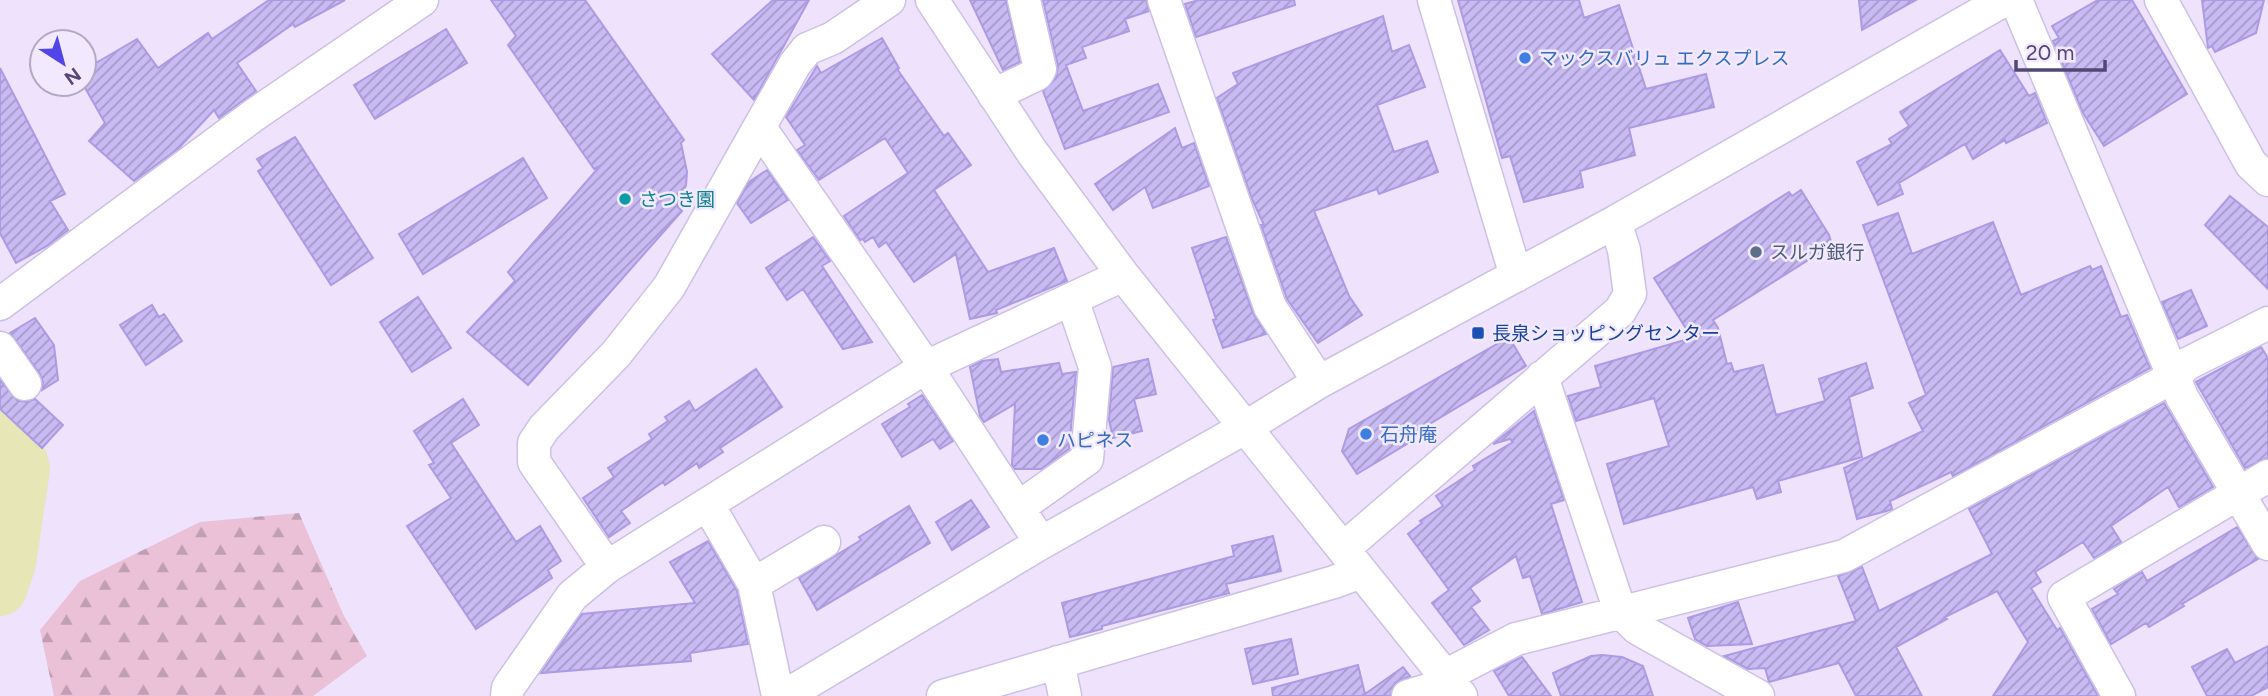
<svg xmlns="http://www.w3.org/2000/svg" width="2268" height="696" font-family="Figtree,'Noto Sans JP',sans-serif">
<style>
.forest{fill:url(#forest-firs)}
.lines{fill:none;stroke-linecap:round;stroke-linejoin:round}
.river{stroke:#e6e6b7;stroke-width:54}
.building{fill:url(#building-hatch);stroke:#ac9ae5;stroke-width:2}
.minor-casing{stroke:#ccc1e3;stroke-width:35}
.minor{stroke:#fff;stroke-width:32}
.shop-dot{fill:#3f7fe0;stroke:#f3e9ff;stroke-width:2.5}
.culture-dot{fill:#0f9aa8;stroke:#f3e9ff;stroke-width:2.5}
.service-dot{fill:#5c6f8a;stroke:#f3e9ff;stroke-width:2.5}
.transit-dot{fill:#1a4fb4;stroke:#f3e9ff;stroke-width:2.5}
.labels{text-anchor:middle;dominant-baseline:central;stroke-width:5;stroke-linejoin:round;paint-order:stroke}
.shop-label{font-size:19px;fill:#366cbe;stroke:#f3e9ff;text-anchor:start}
.culture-label{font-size:19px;fill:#0d838f;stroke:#f3e9ff;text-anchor:start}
.service-label{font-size:19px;fill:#4e5e75;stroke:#f3e9ff;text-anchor:start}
.transit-label{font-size:19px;fill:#164399;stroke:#f3e9ff;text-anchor:start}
</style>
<defs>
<pattern id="forest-firs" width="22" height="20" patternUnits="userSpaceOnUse" patternTransform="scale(1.75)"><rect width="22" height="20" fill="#eac1d7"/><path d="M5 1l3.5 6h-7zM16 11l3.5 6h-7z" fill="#c09fb3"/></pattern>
<pattern id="building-hatch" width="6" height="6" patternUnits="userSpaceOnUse" patternTransform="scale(1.75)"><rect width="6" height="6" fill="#c8baf2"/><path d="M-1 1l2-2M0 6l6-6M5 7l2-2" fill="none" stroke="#a599c9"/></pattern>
</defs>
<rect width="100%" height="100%" fill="#eee2fc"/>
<path class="forest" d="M299,513L344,616L367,656L313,696H54L40,630L80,581L200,522Z"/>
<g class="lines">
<path class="river" d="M0,437C13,446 20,453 23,469L9,563L0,589"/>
</g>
<path class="building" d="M269,0H345L295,27L293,24L237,63L256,91L219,118L214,110L178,149L134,181L89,141L105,123L84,86V70L137,39L158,68L208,33L212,39Z
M491,0H585L684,140L681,143L687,172L686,185L678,207L682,211L528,385L467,332L515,281L508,272L600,166L594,169L508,45L516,36Z
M773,0H809L754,100L712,54Z
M970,0H1006L1020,62L1003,70Z
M1043,0H1146L1149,11L1125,19L1129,31L1082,47L1086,58L1066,65L1083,111L1158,84L1169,112L1065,149L1043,91L1056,78L1058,66Z
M1199,0H1294L1295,5L1196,37L1185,4Z
M1458,0H1579L1584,18L1619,5L1646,89L1706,74L1714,107L1629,128L1635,155L1580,171L1583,187L1524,202L1510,156L1502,158Z
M1859,0H1916L1862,30Z
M2098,0H2132L2187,94L2104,146L2083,113L2053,41L2059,38L2052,26Z
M2202,0H2264L2256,33L2215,52L2212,46L2208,48Z
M1383,16L1392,52L1409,45L1425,87L1377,105L1394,152L1427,141L1438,172L1379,194L1377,189L1314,211L1349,296L1362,315L1318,343L1287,299L1261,225H1264L1252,199L1217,98L1238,84L1233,73Z
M446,29L467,63L375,119L354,85Z
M882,38L899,68L897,69L944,136L948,133L971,165L934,190L988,272L1054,248L1067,281L996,310L997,313L970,319L956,254L914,282L886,242L879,247L873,237L865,242L863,239L860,240L844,216L908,173L885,138L819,180L797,150L805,145L786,117L817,66L821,73Z
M2000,50L2029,96L2035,93L2047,123L2006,143L2005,140L1973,159L1965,144L1899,183L1903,194L1878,205L1857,162L1892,144L1889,139L1909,126L1900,112Z
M0,68L65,194L50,201L68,230L47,246L16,263L0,233Z
M1175,128L1182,148L1194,143L1209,186L1153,208L1145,187L1113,210L1095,184Z
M295,137L373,258L331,285L258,171L263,168L257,159Z
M523,158L547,198L423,274L399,234Z
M767,170L788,200L751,223L737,203L749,182Z
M1801,190L1829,235L1832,245L1713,320L1718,328L1727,364L1731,363L1734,372L1763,365L1776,415L1825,401L1819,379L1866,363L1873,388L1849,397L1862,457L1778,481L1781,492L1757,499L1753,487L1624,524L1607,464L1669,446L1654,398L1576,421L1568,396L1601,387L1595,366L1692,338L1654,278L1789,192L1792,196Z
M2230,196L2268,227V289L2205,225Z
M1898,213L1912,254L1993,222L2021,295L2090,266L2092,270L2101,266L2121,317L2127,315L2150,368L1953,476L1951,472L1890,501L1892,509L1890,510L1857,519L1844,468L1923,431L1909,403L1926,395L1863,225Z
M813,237L830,261L822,266L872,342L843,349L803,289L787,300L766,268Z
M1226,237L1253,313L1266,334L1223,348L1213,320L1216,319L1192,248Z
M2191,290L2207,326L2178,339L2162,302Z
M418,297L451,348L412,372L380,322Z
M152,305L159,317L164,314L182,341L146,365L120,325Z
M35,318L54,345L58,380L42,390L43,382L40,374L10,333Z
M1509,337L1526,366L1408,437L1410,442L1357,474L1342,451L1349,429Z
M2261,347L2268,358V458L2245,468L2196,382Z
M998,359L1001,372L1059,363L1062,374L1076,372L1069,449L1041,469H1015L1012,465L1015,404L984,422L980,416L970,367L982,361Z
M1148,359L1156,394L1134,399L1142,431L1113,438L1109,420L1113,367Z
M756,369L782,407L720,448L723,452L699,468L697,463L665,485L663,482L621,511L630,523L609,537L583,498L614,477L608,468L652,439L649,434L668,421L665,417L689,401L695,411Z
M0,380L17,400L26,402L35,399L63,425L42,448L0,409Z
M922,395L953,441L940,449L933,439L902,457L882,424L910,407L908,404Z
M463,399L479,425L451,443L516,542L540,526L561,561L548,570L552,578L476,629L407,526L451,498L429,465L434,463L414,431Z
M2164,403L2213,487L2179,507L2168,487L2111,526L2121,542L2094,558L2083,542L2035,572L2041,582L2031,588L2057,630L2060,628L2098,696H1993L2028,642L1997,591L1945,617L1947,619L1896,647L1922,696H1856L1839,663L1769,682L1765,668L1748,669L1724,656L1856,621L1838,576L1862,567L1879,611L1992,554L1969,509Z
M1534,411L1564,500L1551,504L1582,602L1542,614L1530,576L1523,578L1516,556L1470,588L1480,601L1471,607L1489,630L1464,645L1432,603L1449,590L1408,534L1422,523L1420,521L1443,506L1436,496L1475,470L1473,466L1513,442L1510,439L1493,444Z
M971,500L989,527L952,550L936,522Z
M909,506L930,543L817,610L799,578L861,540L859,537Z
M2237,527L2258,559L2182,604L2184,606L2149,627L2146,623L2111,644L2092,609L2118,594L2114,589L2142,572L2147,581Z
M1273,536L1281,571L1226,584L1229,593L1102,626V629L1070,637L1062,603L1234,556L1232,546Z
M708,541L737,591L748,644L690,653L691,661L541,673L582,614L695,603L670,562Z
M1738,602L1752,644L1707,646L1695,639L1688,618Z
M1291,639L1298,674L1253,684L1245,649Z
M2268,646V687L2251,696H2207L2192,667L2227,649L2235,663Z
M1602,655L1622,657L1643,666L1653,696H1561L1553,673L1591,656Z
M1522,657L1551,696H1509L1494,671Z
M1358,665L1365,694L1403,667L1410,676L1395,683L1390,696H1273L1272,688Z"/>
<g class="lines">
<g class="minor-casing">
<path id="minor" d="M932,0L1032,152L1123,275L1461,696
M1164,0L1270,307L1319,382
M1434,0L1516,276
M2016,0L2182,397L2268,544
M2161,0L2251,164L2268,180
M994,95L1037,74L1040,69L1024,0
M760,128L926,367L1041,543
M0,304L254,115L422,0
M0,348L25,384
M1542,377L1620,611L1637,628L1758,696
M708,505L754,584L778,696
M1018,508L1087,459L1095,367L1072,299
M1343,549L1620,311L1630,294L1624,250L1615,222
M607,567L534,462V443L544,428L616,354L669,287L795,64L807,49L833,38L889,0
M754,584L824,542
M1058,662L1065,696
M1445,676L1516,639L1844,556L2173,377L2187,364L2268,323
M507,696L508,688L572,596L607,567L926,367L1123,275
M785,696L1041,543L1246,427L1319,382L1615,222L2004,0
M943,696L1334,582L1361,572
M1408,696L1451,683
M2119,696L2064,597L2268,476"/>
</g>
<use href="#minor" class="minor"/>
</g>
<g class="shop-dot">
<circle cx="1525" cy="58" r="7"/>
<circle cx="1366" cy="434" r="7"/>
<circle cx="1043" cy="440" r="7"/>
</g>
<circle class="culture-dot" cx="625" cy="199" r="7"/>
<circle class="service-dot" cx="1756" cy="252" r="7"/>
<rect class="transit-dot" x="1471" y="326" width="14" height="14" rx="3.5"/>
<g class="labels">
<g class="shop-label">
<text x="1539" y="58">マックスバリュ エクスプレス</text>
<text x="1380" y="434">石舟庵</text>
<text x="1057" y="440">ハピネス</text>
</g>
<g class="culture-label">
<text x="639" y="199">さつき園</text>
</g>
<g class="service-label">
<text x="1770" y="252">スルガ銀行</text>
</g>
<g class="transit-label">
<text x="1492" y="333">長泉ショッピングセンター</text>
</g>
</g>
<g transform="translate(63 63) rotate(144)"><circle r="33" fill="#f3e9ff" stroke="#b3a9c7" stroke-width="2"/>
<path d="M0-5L12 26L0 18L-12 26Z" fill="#5245e8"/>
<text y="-10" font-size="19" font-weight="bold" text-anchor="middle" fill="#524874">N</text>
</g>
<path d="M2016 60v10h89v-10" fill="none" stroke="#524874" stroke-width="3.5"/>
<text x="2026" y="60" font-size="21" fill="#524874" stroke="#f3e9ff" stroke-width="5" paint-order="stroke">20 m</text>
</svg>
